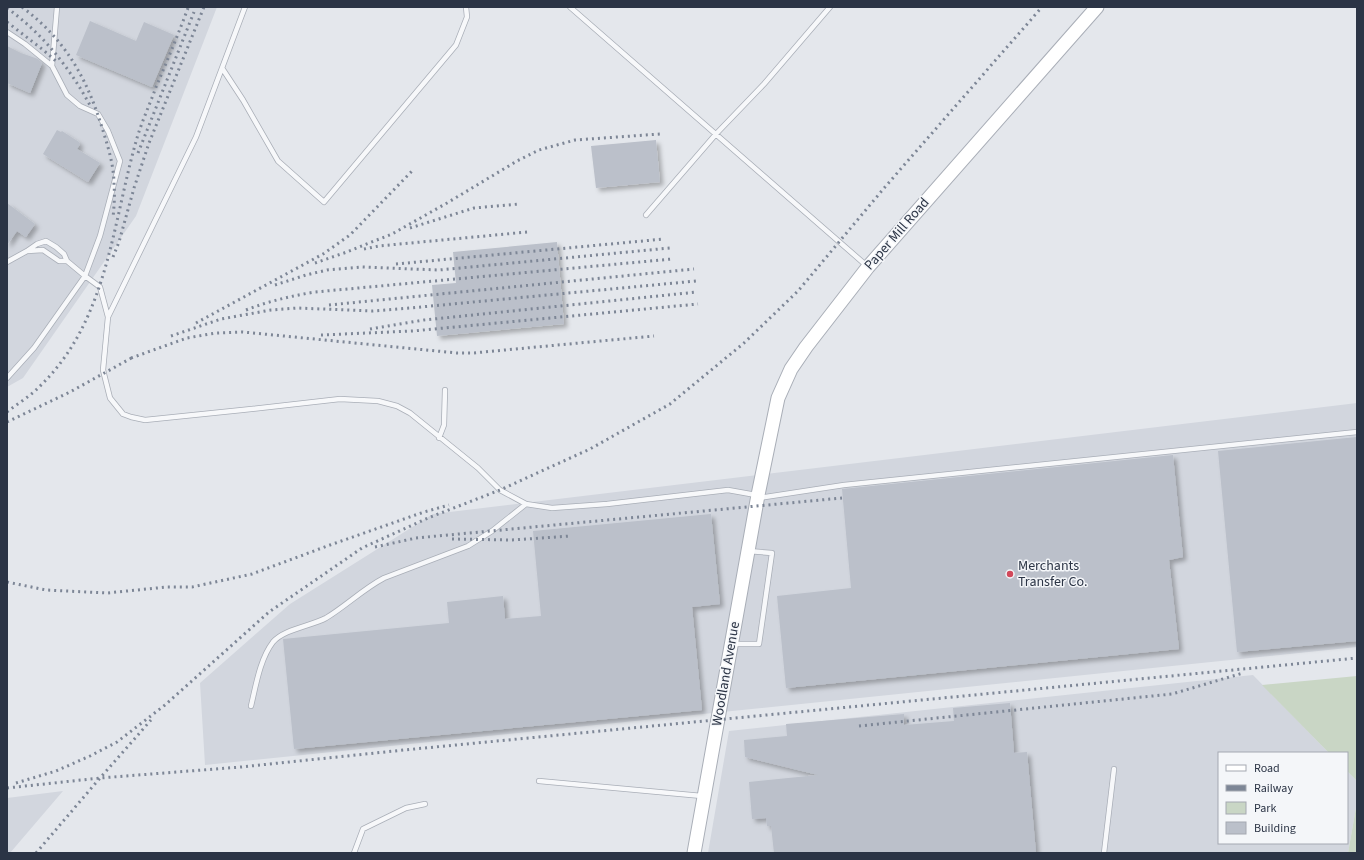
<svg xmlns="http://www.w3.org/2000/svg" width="1364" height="860" font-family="'Source Sans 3',sans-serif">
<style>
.built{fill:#d2d6de}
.green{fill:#c9d6c5}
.building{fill:#bbc0ca;filter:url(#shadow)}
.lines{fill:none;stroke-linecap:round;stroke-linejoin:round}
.lane-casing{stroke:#a9aeb7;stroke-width:6}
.secondary-casing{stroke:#a9aeb7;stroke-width:15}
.lane{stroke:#f7f8fa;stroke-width:4.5}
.secondary{stroke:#fff;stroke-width:13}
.rail{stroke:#7d8696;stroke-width:3;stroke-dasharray:2 4;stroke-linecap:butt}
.poi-dot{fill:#d1495b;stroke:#f4f6f9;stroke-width:1.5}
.labels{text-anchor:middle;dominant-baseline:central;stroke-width:3;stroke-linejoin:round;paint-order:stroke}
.street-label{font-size:14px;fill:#2b3445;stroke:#f4f6f9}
.poi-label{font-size:14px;fill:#2b3445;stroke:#f4f6f9;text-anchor:start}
</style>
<defs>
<filter id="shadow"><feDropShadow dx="3.5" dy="3.5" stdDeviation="2" flood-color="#0004"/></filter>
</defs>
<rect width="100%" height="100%" fill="#e4e7ec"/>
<path class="built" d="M7,7H217L136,216L23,378L7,387Z
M1357,403V647L205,765L200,683L290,604L433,514Z
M1253,675L1329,753H1219V843H1347V771L1357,781V802L1348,853H708L729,731Z
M63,791L10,853H7V798Z"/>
<path class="green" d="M1357,676V781L1347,771V753H1329L1262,685Z
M1357,802V853H1348Z"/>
<path class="building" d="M90,21L136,41L144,22L174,35L152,87L76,55Z
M7,46L21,53L38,59L42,63L30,93L7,83Z
M57,130L61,132L62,131L79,142L80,144L77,149L100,163L88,182L43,154Z
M656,140L660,182L596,188L591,146Z
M7,203L35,224L26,237L17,231L7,245Z
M557,242L564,324L437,336L432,285L456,283L453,252Z
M1357,437V641L1237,652L1218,451Z
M1173,455L1183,557L1169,560L1179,649L786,688L777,596L851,588L842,489Z
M711,514L720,604L692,607L702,710L294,749L283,639L449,623L447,602L503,596L505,619L541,616L533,531Z
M1010,703L1014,753L1027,752L1036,853H774L771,826H767L766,818L752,819L749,782L818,775L745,757L744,740L787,736L786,724L904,714V725L954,721L953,708Z"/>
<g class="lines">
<g class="lane-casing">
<path id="lane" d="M245,7L222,68L243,100L278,161L324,202L456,45L467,17L466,7
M570,7L867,266
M7,32L25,44L52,66L67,95L80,106L98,114L108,131L120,161L100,236L85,276L34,348L7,378
M52,66L57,7
M222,68L196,137L108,317L103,370L110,398L123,414L131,417L145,420L242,410L340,399L378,401L397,406L410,413L478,468L500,490L526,504L552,508L607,504L728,490L756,495
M646,215L716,134L764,84L830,7
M67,261H59L43,250L27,251L37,244L46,241L56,247L64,254L67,261L85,276L100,287L108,317
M7,262L27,251
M439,438L444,425L445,390
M759,498L844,485L1357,432
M733,644H759L772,553L748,551
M251,706C256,685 260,659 273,642C284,629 311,626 326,618C346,606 363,589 384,578L468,546L492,531L526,504
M539,781L702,796
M354,853L363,829L406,808L425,804
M1104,853L1114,769"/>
</g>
<g class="secondary-casing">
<path id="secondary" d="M694,853L758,495L778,398L791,369L806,347L868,267L1097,7"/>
</g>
<use href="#lane" class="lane"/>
<use href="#secondary" class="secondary"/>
<path class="rail" d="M22,7C67,41 88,80 104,134C109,150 114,167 114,185C115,196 114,207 113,218
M7,8C43,34 70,68 91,107
M7,22L42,49L57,62
M138,153L194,12
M410,228L474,208L519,204
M364,249L379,246L527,232
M113,257L119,242L134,188L149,143L204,7
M315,263L344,253L392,234L447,203L517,161L539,150L575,140L660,134
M396,264L664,239
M275,285L306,275L327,270L362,267L439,270L670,248
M329,305L694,269
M246,310C269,301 291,296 315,292L672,259
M196,323L323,254L350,235L412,171
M370,329L424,320L697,292
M321,335L413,331L698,304
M171,336L221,319L271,310L297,308L373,311L410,308L696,281
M131,358L187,338L216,333L243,332L457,353H473L654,336
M7,412C17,404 29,397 38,388C108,322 112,224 137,138C142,121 150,104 156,87C167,61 178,35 188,8
M7,422L70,392L135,356
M452,539L512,540L571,536
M375,547L416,538L842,498
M7,582L46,590L107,593L167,587H192L252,574L330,545L424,512L449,505
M859,726L1172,694L1243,673
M16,783L56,771L90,756L117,742L165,705L269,612L362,548L428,518L500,490L590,449L670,404L744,343L798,291L885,187L1042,7
M7,788L100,778L241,767L404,750L1357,658
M36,853L100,778L151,720"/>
</g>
<circle class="poi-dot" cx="1010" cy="574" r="4"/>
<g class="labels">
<g class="street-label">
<text transform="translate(897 234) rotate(-49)">Paper Mill Road</text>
<text transform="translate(726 674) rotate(-80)">Woodland Avenue</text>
</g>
<g class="poi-label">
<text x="1018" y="566">Merchants<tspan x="1018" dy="16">Transfer Co.</tspan></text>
</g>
</g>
<rect width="1364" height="860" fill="none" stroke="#2b3445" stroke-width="16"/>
<rect x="1218" y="752" width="130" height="92" fill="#f4f6f9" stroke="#a4a8b1"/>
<rect x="1226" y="765" width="20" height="6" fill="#ffffff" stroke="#a4a8b1"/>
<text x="1254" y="772" font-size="12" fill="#2b3445">Road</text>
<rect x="1226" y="785" width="20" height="6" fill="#7d8696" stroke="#a4a8b1"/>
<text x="1254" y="792" font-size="12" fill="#2b3445">Railway</text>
<rect x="1226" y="802" width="20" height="12" fill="#c9d6c5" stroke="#a4a8b1"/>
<text x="1254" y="812" font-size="12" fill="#2b3445">Park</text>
<rect x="1226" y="822" width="20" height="12" fill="#bbc0ca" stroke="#a4a8b1"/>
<text x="1254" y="832" font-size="12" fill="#2b3445">Building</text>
</svg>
